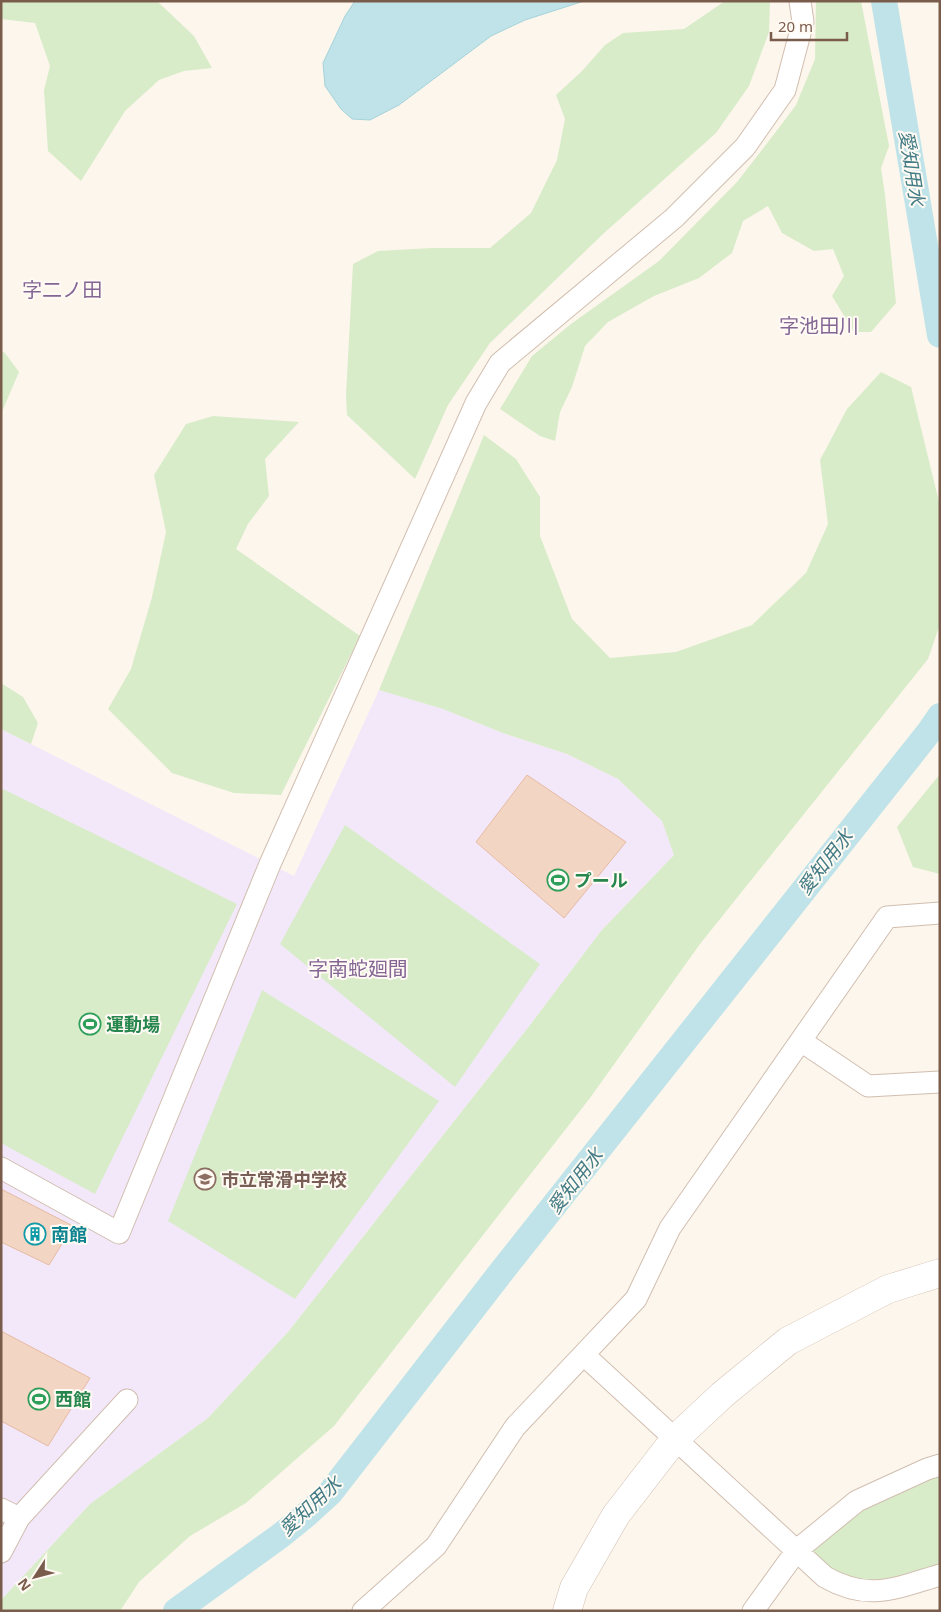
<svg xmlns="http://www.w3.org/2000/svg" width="941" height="1612" font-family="'Noto Sans','Noto Sans JP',sans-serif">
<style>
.education{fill:#f3e8fa}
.green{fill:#d8ecc9}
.water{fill:#bfe3e8;stroke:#a5d3da}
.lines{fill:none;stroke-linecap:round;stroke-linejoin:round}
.canal{stroke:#bfe3e8;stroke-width:26}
.building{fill:#f3d5c3;stroke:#e6bba3}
.minor-casing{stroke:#d1beb0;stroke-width:23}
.tertiary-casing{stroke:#d1beb0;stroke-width:29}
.minor{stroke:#fff;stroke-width:21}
.tertiary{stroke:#fff;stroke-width:28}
.labels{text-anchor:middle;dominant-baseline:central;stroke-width:4;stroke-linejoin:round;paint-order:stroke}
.leisure-label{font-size:18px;font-weight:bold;fill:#27864d;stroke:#fffaf3;text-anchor:start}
.education-label{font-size:18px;font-weight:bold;fill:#785e54;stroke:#fffaf3;text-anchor:start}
.culture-label{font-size:18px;font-weight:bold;fill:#0d838f;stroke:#fffaf3;text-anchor:start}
.water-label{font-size:19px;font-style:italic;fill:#437c86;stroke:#fffaf3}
.quarter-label{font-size:20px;fill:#846695;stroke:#fffaf3}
</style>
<rect width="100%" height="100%" fill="#fdf6ec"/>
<path class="education" d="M379,690L443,709L503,733L567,754L618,779L662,821L674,855L601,931L530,1025L288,1332L208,1418L90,1504L1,1600V729L294,876Z"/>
<path class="green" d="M1,1H157L194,36L212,68L184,71L159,80L125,111L81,181L48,151L44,90L50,66L35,23L1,19Z
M725,1H770L769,32L749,86L716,133L603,234L490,343L448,405L415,479L347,415L346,395L353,264L378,251L432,248H490L531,213L557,160L565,119L556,95L582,71L605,45L623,33L684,29Z
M816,1H861L889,146L881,168L885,195L896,303L871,332H854L832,296L844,276L833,249L814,251L782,233L768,206L743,221L732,253L699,278L654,296L608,322L585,346L572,387L560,412L555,441L540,436L500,409L532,356L571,324L659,261L737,182L775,133L796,105L815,59Z
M1,351L5,353L19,372L1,414Z
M881,372L911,387L940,506V624L928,659L700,944L590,1098L334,1426L246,1503L190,1536L139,1582L120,1611H1V1600L90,1504L208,1418L288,1332L530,1025L601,931L674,855L662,821L618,779L567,754L503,733L443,709L379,690L484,435L516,459L540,497V536L572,619L610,658L676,652L752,625L806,573L828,524L820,460L847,409Z
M213,416L299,422L265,459L269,496L248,524L236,549L360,636L281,795L234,793L172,773L108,709L131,669L152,597L166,532L154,475L186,424Z
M1,683L23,697L38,723L31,744L1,729Z
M940,774V874L913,867L897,827Z
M1,788L237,904L95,1194L1,1143Z
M345,825L540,964L455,1087L280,944Z
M262,990L439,1101L295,1299L168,1221Z
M940,1465V1575L868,1592L797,1550L857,1501Z"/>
<path class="water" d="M355,1H584L525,20L491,36L399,105L370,120L352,119L341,109L325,86L323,63L345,16Z"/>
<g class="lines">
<path class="canal" d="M884,1L940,335
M176,1611L280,1536L306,1515L330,1493L502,1271L929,732L940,716"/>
</g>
<path class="building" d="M527,775L626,842L564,918L476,842Z
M1,1189L73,1226L49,1265L1,1242Z
M1,1331L90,1378L48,1446L1,1421Z"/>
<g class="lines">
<g class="minor-casing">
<path id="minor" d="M801,1041L868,1086L940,1082
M1,1168L119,1233L270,864L476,403L500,363L674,218L745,147L785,90L803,22L800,1
M584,1355L825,1577C869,1602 896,1588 940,1575
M1,1509L19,1518
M1,1552L19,1518L127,1400
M363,1611L436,1546L515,1427L636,1299L670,1228L887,917L940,913
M753,1611L797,1550L857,1501L927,1469L940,1465"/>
</g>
<g class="tertiary-casing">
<path id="tertiary" d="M567,1611L574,1588L616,1515L674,1440L722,1395L788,1341L888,1289L940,1273"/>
</g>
<use href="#minor" class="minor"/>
<use href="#tertiary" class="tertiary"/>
</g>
<defs>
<g id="stadium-ring" transform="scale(1.125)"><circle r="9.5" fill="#fffaf3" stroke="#2e9e5b" stroke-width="1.5"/><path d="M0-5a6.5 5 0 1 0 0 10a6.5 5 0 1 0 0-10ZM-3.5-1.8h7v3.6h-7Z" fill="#2e9e5b"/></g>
<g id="school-ring" transform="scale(1.125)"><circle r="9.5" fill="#fffaf3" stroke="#8d6e63" stroke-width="1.5"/><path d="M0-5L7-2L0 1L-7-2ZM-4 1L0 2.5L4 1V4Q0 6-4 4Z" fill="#8d6e63"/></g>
<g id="building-ring" transform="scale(1.125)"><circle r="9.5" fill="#fffaf3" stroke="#0f9aa8" stroke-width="1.5"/><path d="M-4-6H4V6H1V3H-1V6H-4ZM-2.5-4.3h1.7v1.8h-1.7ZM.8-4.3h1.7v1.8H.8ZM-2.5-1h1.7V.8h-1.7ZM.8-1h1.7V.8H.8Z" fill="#0f9aa8"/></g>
</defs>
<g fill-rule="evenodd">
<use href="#stadium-ring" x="558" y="880"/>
<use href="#stadium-ring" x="90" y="1024"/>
<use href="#school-ring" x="205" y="1179"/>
<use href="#building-ring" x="35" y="1234"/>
<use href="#stadium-ring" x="39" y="1399"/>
</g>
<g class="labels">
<g class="leisure-label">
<text x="574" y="880">プール</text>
<text x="106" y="1024">運動場</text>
<text x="55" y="1399">西館</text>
</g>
<g class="education-label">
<text x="221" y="1179">市立常滑中学校</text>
</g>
<g class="culture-label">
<text x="51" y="1234">南館</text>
</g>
<g class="water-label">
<text transform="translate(912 168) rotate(81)">愛知用水</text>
<text transform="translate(825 862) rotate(-52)">愛知用水</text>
<text transform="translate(575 1181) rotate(-52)">愛知用水</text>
<text transform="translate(310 1506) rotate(-43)">愛知用水</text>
</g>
<g class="quarter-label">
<text x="62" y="289">字二ノ田</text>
<text x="819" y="325">字池田川</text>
<text x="358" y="968">字南蛇廻間</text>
</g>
</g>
<rect width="941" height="1612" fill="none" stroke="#7a5c4d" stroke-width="5"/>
<g transform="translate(35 1577) rotate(234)" stroke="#fffaf3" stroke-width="4" paint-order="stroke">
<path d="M0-4L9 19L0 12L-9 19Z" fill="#7a5c4d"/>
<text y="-8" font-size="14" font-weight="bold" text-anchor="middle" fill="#7a5c4d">N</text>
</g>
<path d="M771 32v8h76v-8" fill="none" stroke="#7a5c4d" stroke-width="2.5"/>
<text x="778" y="32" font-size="15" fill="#7a5c4d" stroke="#fffaf3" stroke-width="4" paint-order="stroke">20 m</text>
</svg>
